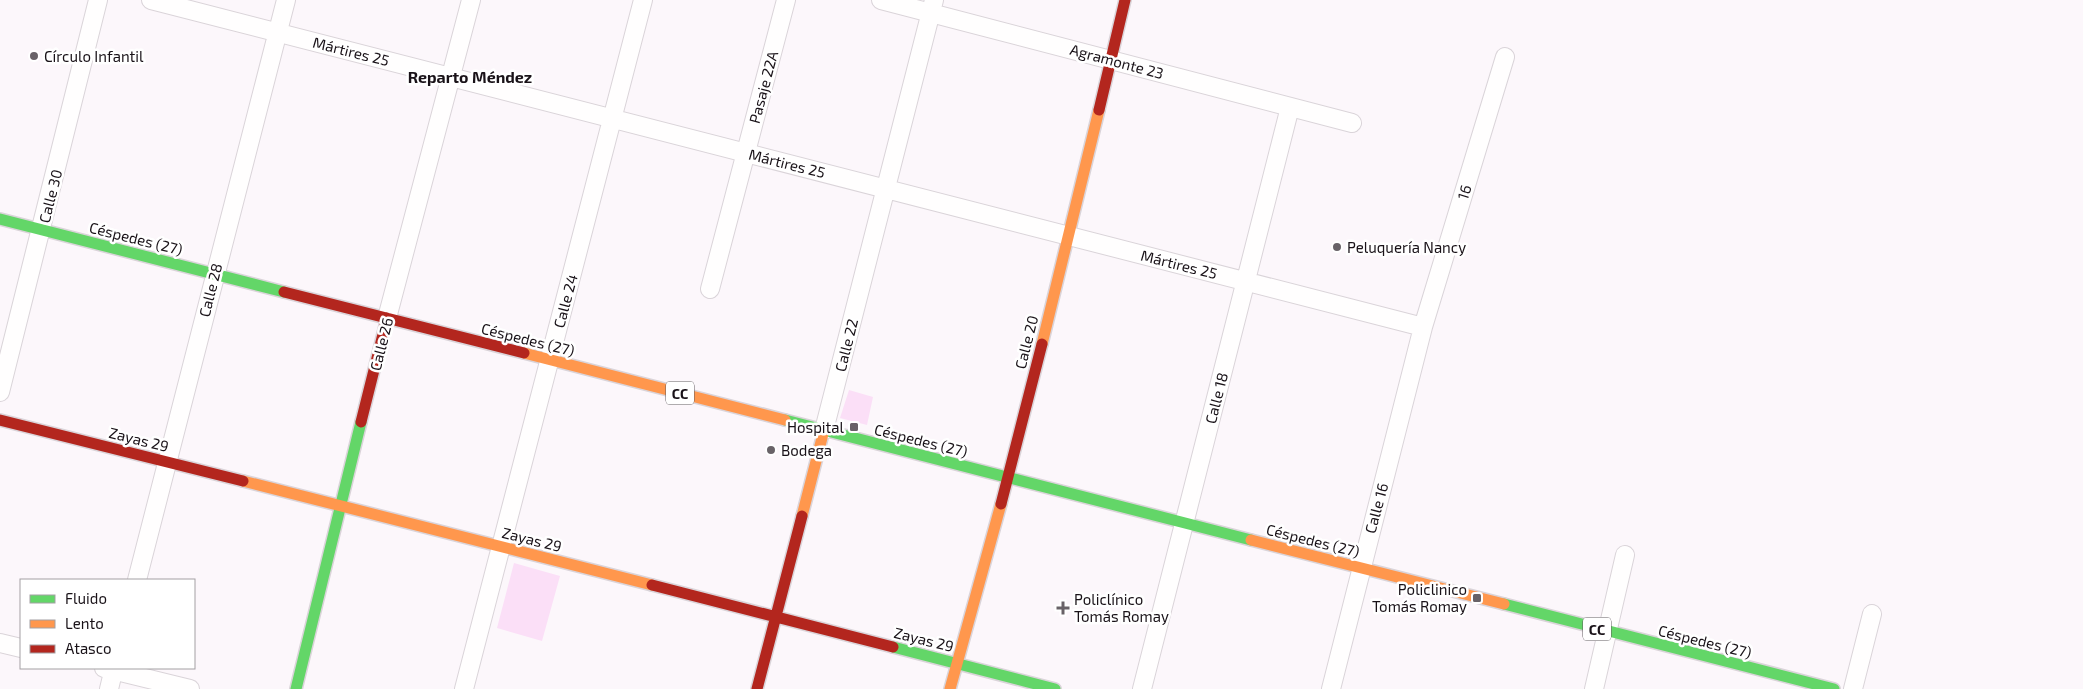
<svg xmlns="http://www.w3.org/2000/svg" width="2083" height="689" font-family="'Exo 2',sans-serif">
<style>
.green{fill:#fbdff7}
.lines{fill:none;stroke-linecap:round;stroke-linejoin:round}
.street-casing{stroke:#dad4d9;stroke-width:20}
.fast-casing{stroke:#dad4d9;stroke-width:14}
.slow-casing{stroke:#dad4d9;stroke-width:14}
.jam-casing{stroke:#dad4d9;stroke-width:14}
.street{stroke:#fffefe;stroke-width:18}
.fast{stroke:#63d668;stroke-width:11}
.slow{stroke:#ff974d;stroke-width:11}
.jam{stroke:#b3261e;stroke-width:11}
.poi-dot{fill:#686267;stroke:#fff;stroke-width:2}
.labels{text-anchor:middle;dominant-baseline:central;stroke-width:5;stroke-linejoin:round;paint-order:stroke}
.shield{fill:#fff;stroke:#5e595d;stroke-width:1}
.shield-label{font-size:14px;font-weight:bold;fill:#191218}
.street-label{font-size:15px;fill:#191218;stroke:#fff}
.poi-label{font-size:15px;fill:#191218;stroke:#fff;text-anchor:start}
.neighbourhood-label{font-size:16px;font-weight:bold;fill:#191218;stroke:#fff}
</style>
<rect width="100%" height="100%" fill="#fcf7fb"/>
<path class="green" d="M849,390L873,397L867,425L840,418Z
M514,563L560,576L542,641L497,628Z"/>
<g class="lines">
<g class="street-casing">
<path id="street" d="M151,0L1423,327
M881,0L1352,123
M710,289L786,0
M387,318L471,0
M0,392L98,0
M824,430L934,0
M137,580L286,0
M0,643L21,648
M104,668L190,689
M109,689L114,668
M464,689L643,0
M1142,689L1290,107
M1331,689L1423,327L1505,57
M1594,689L1625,555
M1853,689L1872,614"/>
</g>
<g class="fast-casing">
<path id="fast" d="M0,219L284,292
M785,420L1251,540
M1504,604L1834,689
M893,647L1055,689
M296,689L361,422"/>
</g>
<g class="slow-casing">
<path id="slow" d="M1042,344L1099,110
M524,353L785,420
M243,481L652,585
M802,516L824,430
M1251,540L1504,604
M950,689L1001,504"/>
</g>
<g class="jam-casing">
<path id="jam" d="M1099,110L1125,0
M284,292L524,353
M0,420L243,481
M361,422L387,318
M1001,504L1042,344
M652,585L893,647
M757,689L802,516"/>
</g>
<use href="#street" class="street"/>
<use href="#fast" class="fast"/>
<use href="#slow" class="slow"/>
<use href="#jam" class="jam"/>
</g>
<g class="poi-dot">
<circle cx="34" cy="56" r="5"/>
<circle cx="1337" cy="247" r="5"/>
<rect x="849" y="422" width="10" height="10" rx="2.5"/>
<circle cx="771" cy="450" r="5"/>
<rect x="1472" y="593" width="10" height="10" rx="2.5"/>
<path d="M1060.5 600.5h5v5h5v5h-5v5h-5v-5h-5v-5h5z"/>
</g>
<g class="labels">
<g class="shield">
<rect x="666" y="381.5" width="28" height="23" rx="4"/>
<rect x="1583" y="617.5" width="28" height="23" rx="4"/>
</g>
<g class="shield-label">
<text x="680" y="393">CC</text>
<text x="1597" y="629">CC</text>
</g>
<g class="street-label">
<text transform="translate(351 51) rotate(14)">Mártires 25</text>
<text transform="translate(1117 61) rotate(15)">Agramonte 23</text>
<text transform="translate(763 87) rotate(-75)">Pasaje 22A</text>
<text transform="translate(787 163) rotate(14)">Mártires 25</text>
<text transform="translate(1464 192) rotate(-73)">16</text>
<text transform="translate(50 196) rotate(-76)">Calle 30</text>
<text transform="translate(136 238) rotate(14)">Céspedes (27)</text>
<text transform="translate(1179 264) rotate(14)">Mártires 25</text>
<text transform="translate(210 290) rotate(-76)">Calle 28</text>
<text transform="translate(565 301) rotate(-75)">Calle 24</text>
<text transform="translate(528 339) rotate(14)">Céspedes (27)</text>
<text transform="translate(1026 342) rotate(-76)">Calle 20</text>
<text transform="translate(381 344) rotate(-76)">Calle 26</text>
<text transform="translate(846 345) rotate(-76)">Calle 22</text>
<text transform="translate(1216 398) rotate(-76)">Calle 18</text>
<text transform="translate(139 439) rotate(14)">Zayas 29</text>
<text transform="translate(921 440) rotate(14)">Céspedes (27)</text>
<text transform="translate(1376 508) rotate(-75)">Calle 16</text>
<text transform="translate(532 539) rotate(14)">Zayas 29</text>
<text transform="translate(1313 540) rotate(14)">Céspedes (27)</text>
<text transform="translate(924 639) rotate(14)">Zayas 29</text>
<text transform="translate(1705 641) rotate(14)">Céspedes (27)</text>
</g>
<g class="poi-label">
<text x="44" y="56">Círculo Infantil</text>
<text x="1347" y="247">Peluquería Nancy</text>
<text x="844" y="427" text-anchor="end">Hospital</text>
<text x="781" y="450">Bodega</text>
<text x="1467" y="589" text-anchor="end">Policlinico<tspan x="1467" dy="17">Tomás Romay</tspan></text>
<text x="1074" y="599">Policlínico<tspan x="1074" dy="17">Tomás Romay</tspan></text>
</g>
<g class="neighbourhood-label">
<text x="470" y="76">Reparto Méndez</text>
</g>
</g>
<rect x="20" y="579" width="175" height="90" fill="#ffffff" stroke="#a3a0a3"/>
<rect x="30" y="595" width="25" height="8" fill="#63d668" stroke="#a3a0a3"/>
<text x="65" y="604" font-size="15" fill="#191218">Fluido</text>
<rect x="30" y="620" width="25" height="8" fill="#ff974d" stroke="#a3a0a3"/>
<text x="65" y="629" font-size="15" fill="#191218">Lento</text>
<rect x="30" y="645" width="25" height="8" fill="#b3261e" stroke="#a3a0a3"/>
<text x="65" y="654" font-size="15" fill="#191218">Atasco</text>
</svg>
